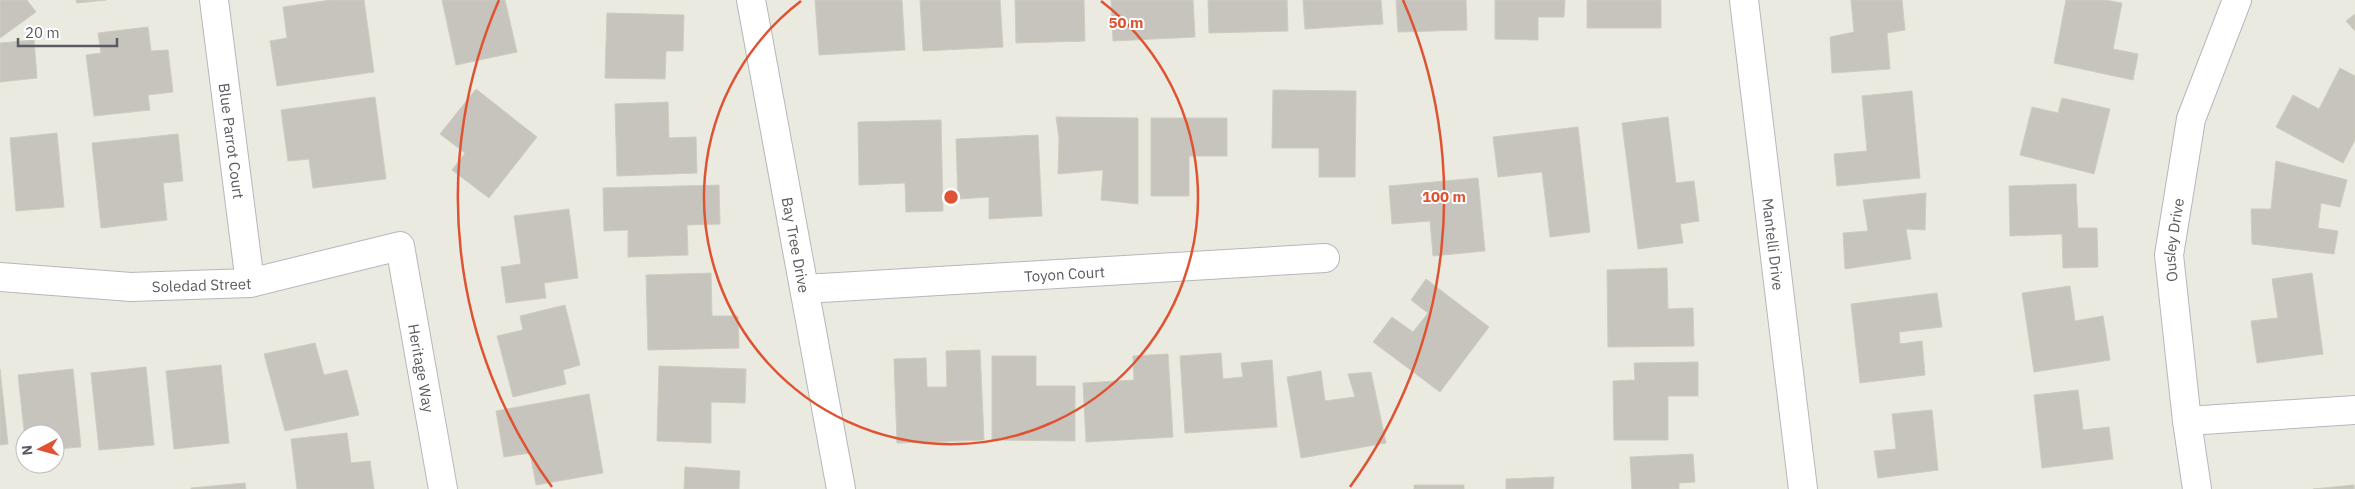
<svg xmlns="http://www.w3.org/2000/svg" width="2355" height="489" font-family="'IBM Plex Sans',sans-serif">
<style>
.building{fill:#c6c4bd;stroke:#cfccbf}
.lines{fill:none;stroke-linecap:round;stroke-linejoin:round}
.minor-casing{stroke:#b6b7bc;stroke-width:30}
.tertiary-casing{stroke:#b6b7bc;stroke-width:30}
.minor{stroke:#fff;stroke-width:28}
.tertiary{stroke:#fff;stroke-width:28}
.ring{fill:none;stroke:#df5332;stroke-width:2.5}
.labels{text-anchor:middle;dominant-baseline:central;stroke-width:4;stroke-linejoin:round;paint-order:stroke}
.street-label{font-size:15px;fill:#595b60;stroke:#fff}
.centre{fill:#df5332;stroke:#fff;stroke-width:2.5}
.ring-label{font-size:15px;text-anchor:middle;font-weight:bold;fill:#df5332;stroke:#fff;stroke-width:4;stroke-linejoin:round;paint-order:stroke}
</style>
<rect width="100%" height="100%" fill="#ebeae0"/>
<path class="building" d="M0,0H27L36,12L0,38Z
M76,0H106L77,3Z
M330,0H364L374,72L277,86L270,41L287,38L283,7Z
M442,0H505L517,52L456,65Z
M815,0H902L905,50L819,55Z
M920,0H1000L1003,47L923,51Z
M1015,0H1084L1085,41L1016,43Z
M1111,0H1193L1195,37L1113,41Z
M1208,0H1287L1288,31L1209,33Z
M1303,0H1381L1383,24L1305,29Z
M1396,0H1466L1467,30L1398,32Z
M1495,0H1565L1564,17H1538V40L1495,39Z
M1587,0H1661V28H1587Z
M1851,0H1902L1905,30L1887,33L1890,69L1832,73L1830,37L1854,32Z
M2066,0H2105L2122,3L2113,49L2138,54L2133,80L2054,63Z
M607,13L684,15L683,51H666L665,79L605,78Z
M2355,14V31L2346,21Z
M148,27L151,51L168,50L173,92L148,95L150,110L94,116L86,55L101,53L98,33Z
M34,40L37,78L0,82V43Z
M2340,68L2355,76V140L2343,163L2276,127L2293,95L2319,109Z
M476,89L537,137L489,198L452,170L465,153L440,134Z
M1273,90L1356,91L1355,177H1319V148H1272Z
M1912,91L1920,178L1837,186L1834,154L1867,151L1862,96Z
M375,97L386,179L313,188L309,159L288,161L281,110Z
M2062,98L2110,109L2094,174L2020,155L2032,107L2058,113Z
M668,102L669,138L696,137L697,173L617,176L615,104Z
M1056,117L1138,118V204L1101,200L1103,170L1058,174L1059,138Z
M1668,117L1676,183L1694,181L1699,221L1680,224L1683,243L1638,249L1622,123Z
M1151,118H1227V156H1189V196H1151Z
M941,120L943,211L906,212L905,183L859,185L858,122Z
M1578,127L1590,232L1550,237L1542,172L1498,177L1493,137Z
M57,133L64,207L16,211L10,138Z
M178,134L183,181L163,183L167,220L101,228L92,143Z
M1038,135L1042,216L989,219V197L958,199L956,139Z
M2276,161L2347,180L2340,207L2321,203L2318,228L2338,231L2334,254L2252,244L2251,209H2271Z
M1478,178L1485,251L1433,256L1430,221L1392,224L1389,186Z
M2076,184L2078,228H2097L2098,267L2063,268L2062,234L2010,236L2009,186Z
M719,185L720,224L687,225L688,255L628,257V230L604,231L603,188Z
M1926,193L1925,230L1906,229L1911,259L1845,269L1843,233L1868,231L1863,200Z
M569,209L578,278L544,283L546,298L506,303L501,267L521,264L514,216Z
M1667,268L1668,309L1693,308L1694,346L1608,347L1607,270Z
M711,273L712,316H738L739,348L648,350L646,275Z
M2312,273L2323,354L2257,363L2251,321L2278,318L2272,279Z
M1426,279L1489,327L1440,392L1373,342L1392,317L1413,332L1428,313L1411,300Z
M2070,286L2075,321L2103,316L2110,360L2034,372L2022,293Z
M1937,293L1942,327L1899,332L1900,344L1922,341L1925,375L1860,383L1851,304Z
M565,305L580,365L563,370L566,384L513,397L497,336L523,330L520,316Z
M315,343L324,375L347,370L359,415L285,431L264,354Z
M980,350L984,440L897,443L894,359L926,358L927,387H947L946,351Z
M1221,353L1223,379L1243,377L1241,363L1272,360L1277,427L1185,433L1180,356Z
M1168,354L1173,437L1086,442L1083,383L1134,380L1133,356Z
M992,356H1036V386H1075V441L992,440Z
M1698,362V396H1668V440H1614L1613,381L1635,380L1634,363Z
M221,365L229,443L174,449L166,371Z
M659,366L746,369L745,403L711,402V443L657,441Z
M146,367L154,445L99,450L91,373Z
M0,369L8,444L0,445Z
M73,369L81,447L55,449V434H25V439L18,375Z
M1321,371L1325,401L1355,397L1348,374L1371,372L1386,443L1301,458L1287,377Z
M2078,390L2083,430L2109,427L2113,459L2042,468L2034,395Z
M589,394L603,473L536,485L530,453L504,457L496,411Z
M1932,410L1938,470L1878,478L1874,451L1896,449L1892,414Z
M347,433L351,463L370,461L374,489H297L291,439Z
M1693,454L1695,482L1679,483V489H1632L1630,457Z
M685,467L740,471L739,489H684Z
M1554,477L1553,489H1506V479Z
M245,483L246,489H191V488Z
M1414,485H1464V489H1414Z
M2354,485V489H2313Z"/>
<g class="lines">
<g class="minor-casing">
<g id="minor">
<path id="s1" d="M214,0L250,283"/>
<path id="s2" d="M751,0L841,489"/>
<path id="s3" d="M0,277L131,287L250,283L400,246L443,489"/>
<path id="s4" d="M805,289L1325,258"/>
<path d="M2187,421L2355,410"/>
<path id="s5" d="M2197,489L2187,421L2169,255L2191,119L2237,0"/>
</g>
</g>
<g class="tertiary-casing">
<g id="tertiary">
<path id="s6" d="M1744,0L1803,489"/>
</g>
</g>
<use href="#minor" class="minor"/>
<use href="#tertiary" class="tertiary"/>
</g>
<g class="ring">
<path d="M1101 1A247 247 0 1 1 801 1"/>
<path d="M552 487A493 493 0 0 1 499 0M1403 0A493 493 0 0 1 1350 487"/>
</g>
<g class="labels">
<g class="street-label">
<text stroke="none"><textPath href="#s1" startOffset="142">Blue Parrot Court</textPath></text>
<text stroke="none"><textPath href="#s5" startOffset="251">Ousley Drive</textPath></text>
<text stroke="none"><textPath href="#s2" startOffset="249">Bay Tree Drive</textPath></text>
<text stroke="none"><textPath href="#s6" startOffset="246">Mantelli Drive</textPath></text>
<text stroke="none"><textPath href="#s4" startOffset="260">Toyon Court</textPath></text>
<text stroke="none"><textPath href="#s3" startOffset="202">Soledad Street</textPath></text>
<text stroke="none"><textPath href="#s3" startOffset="529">Heritage Way</textPath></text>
</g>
</g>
<circle cx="951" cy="197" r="8" class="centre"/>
<g class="ring-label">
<text x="1126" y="28">50 m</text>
<text x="1444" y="202">100 m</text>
</g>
<g transform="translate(40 449) rotate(264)"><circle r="24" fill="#ffffff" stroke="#bdbdbf"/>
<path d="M0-4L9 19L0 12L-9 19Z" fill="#df5332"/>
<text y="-8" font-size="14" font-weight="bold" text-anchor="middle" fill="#595b60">N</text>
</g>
<path d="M18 38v8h99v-8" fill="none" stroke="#595b60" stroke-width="2.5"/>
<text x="25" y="38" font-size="15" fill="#595b60" stroke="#ffffff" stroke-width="4" paint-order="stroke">20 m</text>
</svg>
